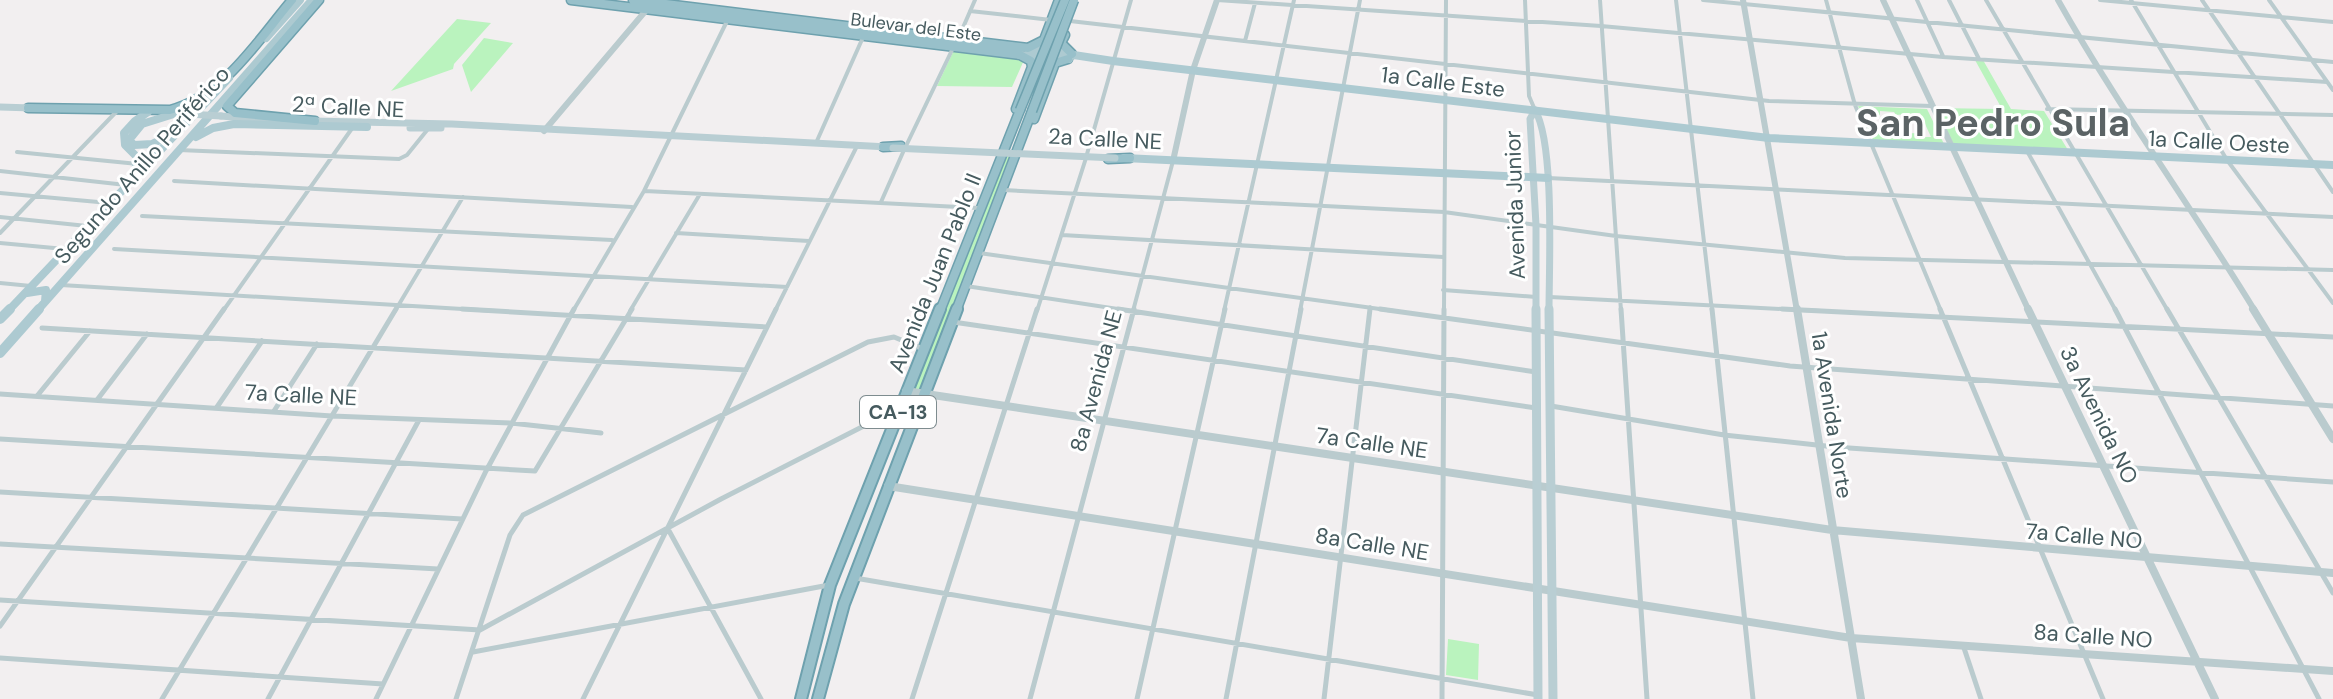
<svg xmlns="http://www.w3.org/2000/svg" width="2333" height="699" font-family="'DM Sans',sans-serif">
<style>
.green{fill:#baf3be;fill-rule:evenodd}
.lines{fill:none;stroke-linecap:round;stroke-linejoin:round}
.trunk-far1-casing{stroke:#6ea1ae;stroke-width:11}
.trunk-casing{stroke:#6ea1ae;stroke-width:14}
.minor-far1{stroke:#bacbce;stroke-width:4}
.minor{stroke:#bacbce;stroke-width:5}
.tertiary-far1{stroke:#bacbce;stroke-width:6}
.tertiary{stroke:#bacbce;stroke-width:8}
.secondary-far1{stroke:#b9ced3;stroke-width:7}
.secondary{stroke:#b9ced3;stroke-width:9}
.primary-far1{stroke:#adcad1;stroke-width:8}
.primary{stroke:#adcad1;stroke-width:10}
.trunk-far1{stroke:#98c0ca;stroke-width:8}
.trunk{stroke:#98c0ca;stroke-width:10}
.trunk-bridge-casing{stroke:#6ea1ae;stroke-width:11;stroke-linecap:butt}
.secondary-bridge{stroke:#b9ced3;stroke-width:7}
.trunk-bridge{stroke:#98c0ca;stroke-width:8}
.labels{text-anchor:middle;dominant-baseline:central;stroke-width:6;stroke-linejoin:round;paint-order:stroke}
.far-street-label{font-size:18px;fill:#465b5f;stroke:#fff}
.shield{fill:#fff;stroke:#7e8c8f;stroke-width:2}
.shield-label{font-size:20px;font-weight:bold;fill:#465b5f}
.street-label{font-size:22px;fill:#465b5f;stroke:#fff}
.town-label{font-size:38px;font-weight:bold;fill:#5b6365;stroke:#fff}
</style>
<rect width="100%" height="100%" fill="#f2eff0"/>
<path class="green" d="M457,19L491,23L454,64L453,69L391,91Z
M484,38L513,43L471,92L462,65Z
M954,50L1025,58L1012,87L937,86Z
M1975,60H1983L2011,109L2044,111L2068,150L1951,144L1934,108L2002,109Z
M1858,106L1927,109L1944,144L1874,142ZM1880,111L1894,112L1896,115L1920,113L1931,137H1920L1918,133L1890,134L1870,126L1868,120H1874L1873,117L1880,115Z
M1002,154L1015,155L924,394L906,391Z
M1448,639L1479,644L1478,680L1446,675Z"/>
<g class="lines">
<g class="trunk-far1-casing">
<path id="trunk-far1" d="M571,0L1020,55L1031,61L1032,67L1016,109
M633,0L1028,48L1044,40L1059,0
M1065,35L1061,43L1072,54
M28,108L170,110C224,96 258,40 292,0
M1034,119L1055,63L1068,59
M315,121L235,113L227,106L319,0
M883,147L901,146
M1108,159L1130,158
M940,311L1020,110
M956,311L1032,111"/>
</g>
<g class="trunk-casing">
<path id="trunk" d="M801,699L830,585L940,309
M818,699L844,604L957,309"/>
</g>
<path class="minor-far1" d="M1217,0L1601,26L1943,57L2327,82
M1525,0L1529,96L1535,110
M1600,0L1621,311
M1676,0L1712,311
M1703,0L2333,62
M1826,0L1855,105L1941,311
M1917,0L1943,56
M1949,0L1979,59
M1986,0L2168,311
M2100,0L2333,22
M2131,0L2227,160L2333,303
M2202,0L2333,192
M2269,0L2333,90
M970,11L1051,20
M1070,21L1769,101L1932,106
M958,39L975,0
M1245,41L1255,3
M2047,109L2333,115
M816,143L864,35
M906,146L953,48
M179,150L399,159L407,155L428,129
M2027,151L2116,311
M17,152L138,164
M1087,154L1131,0
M0,171L126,185
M1548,178L2333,217
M174,181L632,207
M1003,190L1444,212L1616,236L1845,258L2333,270
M645,191L979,208
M0,193L109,203
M881,202L904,150
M142,216L612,240
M0,217L87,226
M0,233L117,111
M676,233L809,241
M1062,235L1443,257
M0,243L65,249
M114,249L787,287
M979,253L1394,311
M0,283L31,286
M61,285L496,311
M966,286L1131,311
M1443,290L1536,297
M1550,297L1821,311
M223,311L353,127
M395,311L463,197
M573,311L644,191L728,19
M630,311L700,194
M775,311L857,146
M1037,311L1086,158
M1133,311L1173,161
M1224,311L1294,0
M1300,311L1360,0
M1370,311V307
M1444,311L1446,0"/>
<path class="minor" d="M462,309L767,327
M1118,309L1536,372
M1380,309L1790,366L2333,406
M1621,309L1647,699
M1712,309L1753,699
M1782,309L2333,337
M1940,309L2103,699
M2115,309L2319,699
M2167,309L2333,593
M953,322L1536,408
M42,328L746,370
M0,394L332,416L511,423L601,433
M37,396L90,331
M97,400L147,334
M1551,406L1724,435L1835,447L2333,482
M217,407L262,341
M274,411L317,344
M0,439L535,471L632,309
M0,492L462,519
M668,529L761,699
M0,544L438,569
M855,578L1538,695
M0,600L480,630L721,499L899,408L918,411
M0,626L224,309
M1963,645L1981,699
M473,652L829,585
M0,658L383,684
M162,699L396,309
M268,699L419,420
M376,699L486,471L574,309
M456,699L510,535L523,515L868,342L894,337L923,349
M583,699L776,309
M912,699L1037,309
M1030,699L1134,309
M1137,699L1225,309
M1226,699L1301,309
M1324,699L1370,309
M1442,699L1444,309"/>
<path class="tertiary-far1" d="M1743,0L1797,311
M1883,0L2029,311
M2058,0C2118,107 2191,206 2255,311
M544,131L648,8
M1173,161L1193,70L1217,0"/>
<path class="tertiary" d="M1797,309L1861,699
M2028,309L2215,699
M2253,309L2333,439
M906,391L1832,530L2333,573
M888,486L1851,638L2333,671"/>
<path class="secondary-far1" d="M0,107L32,108
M1535,110C1555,144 1549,267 1549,311
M1535,110L1530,119L1536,225V311
M221,116L277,121
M311,121L452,124L888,147
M410,128H441"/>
<path class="secondary" d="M1536,309L1538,699
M1549,309L1553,699"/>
<path class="primary-far1" d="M266,38L300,0
M1028,48L1113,61L1769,138L2333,165
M1020,55L1069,59
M174,133L152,144L134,145L129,140L142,124L177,113
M196,137L213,128L234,124L367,127
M1124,158L1548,178
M133,178L138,158L125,145L124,133L135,121L148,112
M27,293L46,290L45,301
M8,311L229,78
M37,311L312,0"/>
<path class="primary" d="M0,319L10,309
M0,353L39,309"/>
<use href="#trunk-far1" class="trunk-far1"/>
<use href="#trunk" class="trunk"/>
<g class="trunk-bridge-casing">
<path id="trunk-bridge" d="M1020,110L1065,0
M1032,111L1074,0"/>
</g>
<path class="secondary-bridge" d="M189,114L221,116
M893,148L1115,158"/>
<use href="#trunk-bridge" class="trunk-bridge"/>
</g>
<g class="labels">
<g class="far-street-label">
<text transform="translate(916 27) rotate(7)">Bulevar del Este</text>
</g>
<rect class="shield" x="860" y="396" width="76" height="32" rx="6"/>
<g class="shield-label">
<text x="898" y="412">CA-13</text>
</g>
<g class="street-label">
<text transform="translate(1443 82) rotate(7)">1a Calle Este</text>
<text transform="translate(348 107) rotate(3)">2ª Calle NE</text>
<text transform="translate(1105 139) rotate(3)">2a Calle NE</text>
<text transform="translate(2219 142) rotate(3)">1a Calle Oeste</text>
<text transform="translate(142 165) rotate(-49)">Segundo Anillo Periférico</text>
<text transform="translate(1515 205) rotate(-92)">Avenida Junior</text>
<text transform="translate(935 273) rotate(-68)">Avenida Juan Pablo II</text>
<text transform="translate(1096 381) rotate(-75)">8a Avenida NE</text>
<text transform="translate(301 395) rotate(3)">7a Calle NE</text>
<text transform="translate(1832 415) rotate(81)">1a Avenida Norte</text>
<text transform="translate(2099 415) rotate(64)">3a Avenida NO</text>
<text transform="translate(1372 443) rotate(8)">7a Calle NE</text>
<text transform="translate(2084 536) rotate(5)">7a Calle NO</text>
<text transform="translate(1372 544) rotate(9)">8a Calle NE</text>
<text transform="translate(2093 636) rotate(4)">8a Calle NO</text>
</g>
<g class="town-label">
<text x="1993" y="123">San Pedro Sula</text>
</g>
</g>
</svg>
